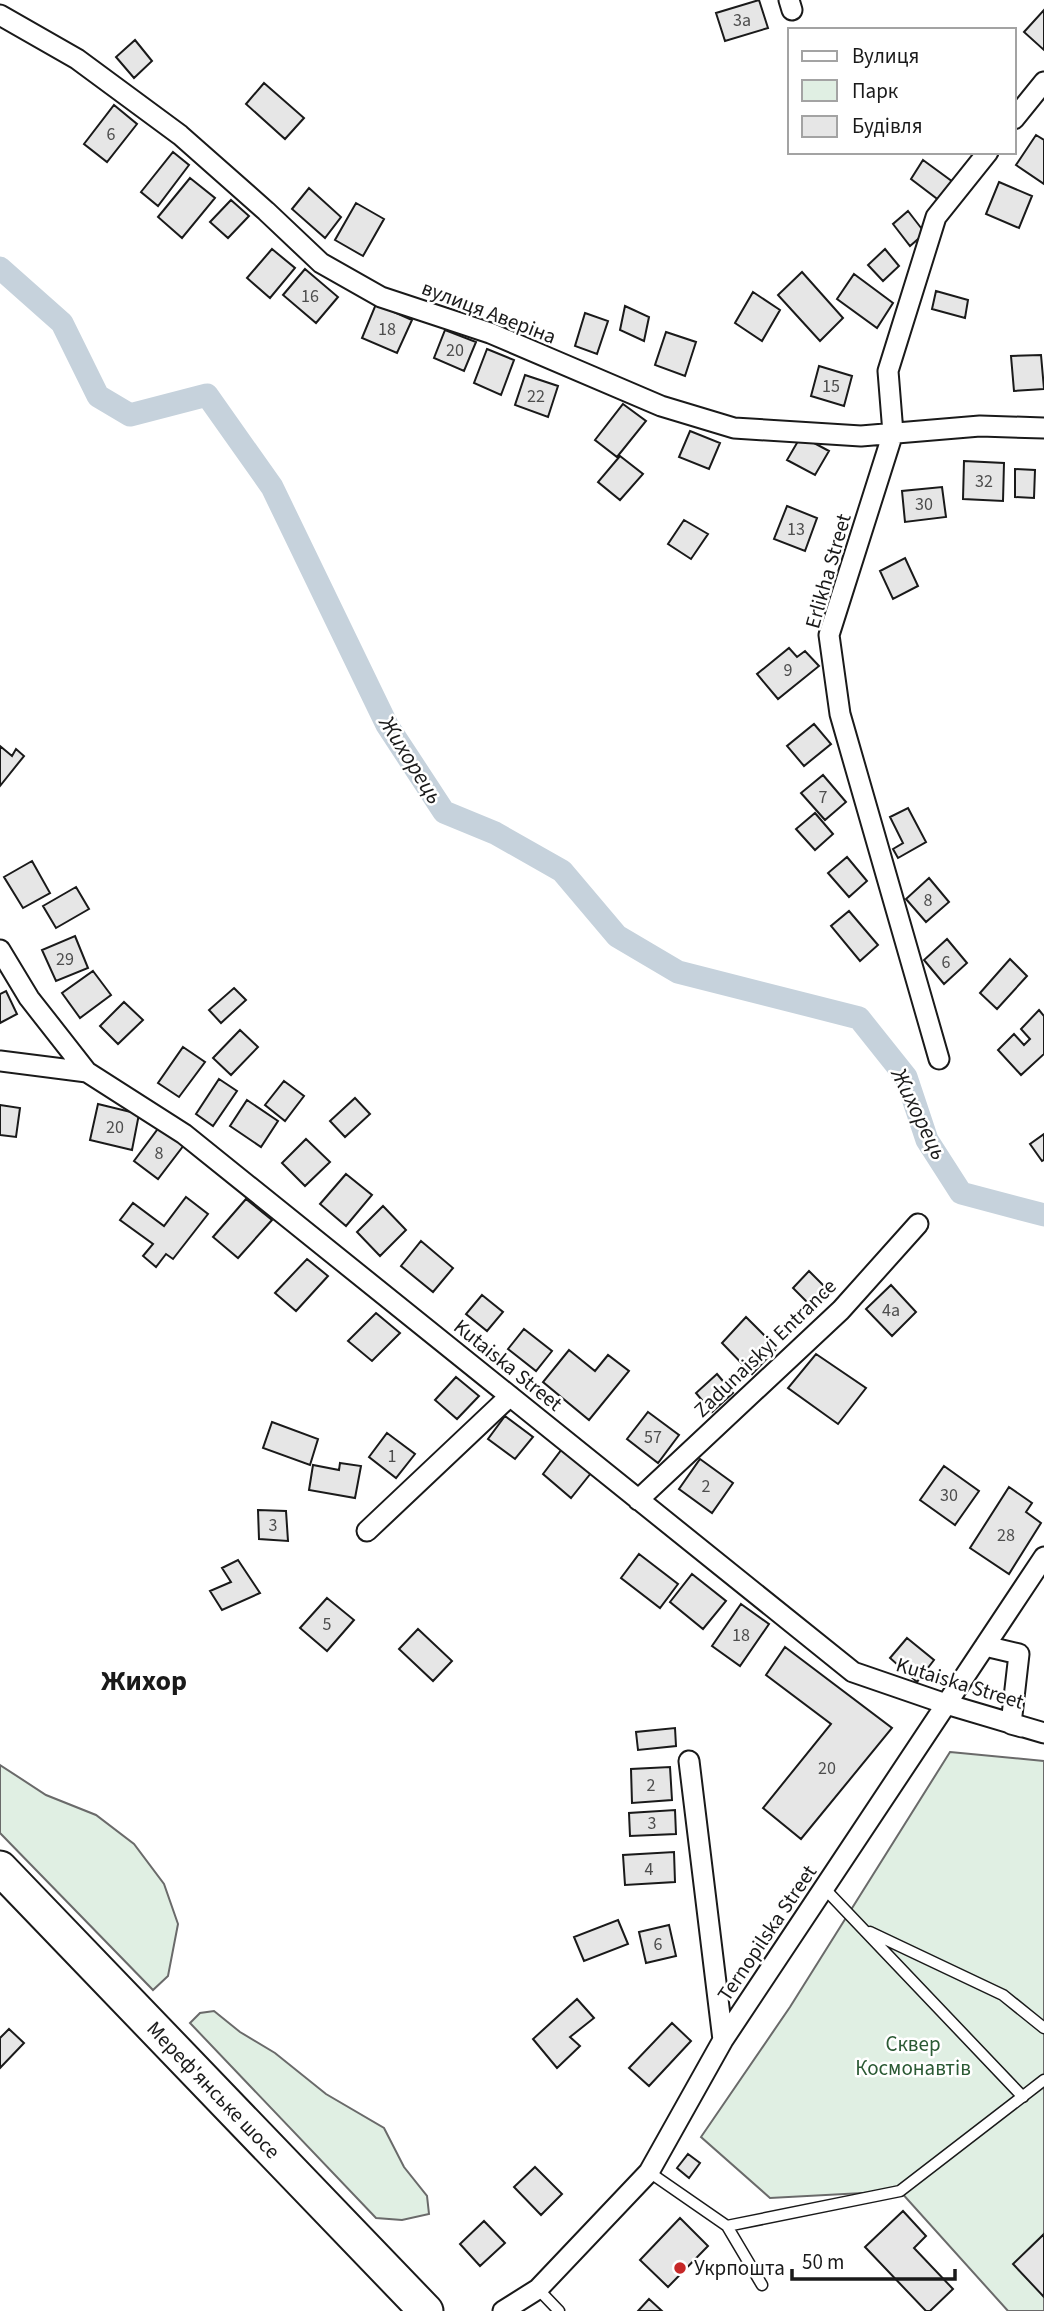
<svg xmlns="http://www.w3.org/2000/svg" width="1044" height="2311" font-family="'Source Sans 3',sans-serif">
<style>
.green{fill:#e0efe3;stroke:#6a6a6a;stroke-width:2}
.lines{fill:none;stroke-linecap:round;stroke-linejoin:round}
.canal{stroke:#c6d2dc;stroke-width:23}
.building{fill:#e6e6e6;stroke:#1a1a1a;stroke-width:2}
.service-casing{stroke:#1a1a1a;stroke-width:13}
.minor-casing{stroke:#1a1a1a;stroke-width:23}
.trunk-casing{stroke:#1a1a1a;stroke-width:37}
.service{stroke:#fff;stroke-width:10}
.minor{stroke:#fff;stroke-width:19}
.trunk{stroke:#fff;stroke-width:33}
.poi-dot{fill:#c62828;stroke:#fff;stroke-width:2.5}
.labels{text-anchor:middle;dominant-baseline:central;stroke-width:5;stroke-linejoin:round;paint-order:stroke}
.number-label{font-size:18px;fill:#4d4d4d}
.street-label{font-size:21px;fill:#1a1a1a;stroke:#fff}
.park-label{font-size:21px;fill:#2b5a34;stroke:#fff}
.poi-label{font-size:21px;fill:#1a1a1a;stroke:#fff;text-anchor:start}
.water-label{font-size:23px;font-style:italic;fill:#1a1a1a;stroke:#fff}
.district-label{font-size:28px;font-weight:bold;fill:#1a1a1a;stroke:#fff}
</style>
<rect width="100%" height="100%" fill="#fff"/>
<path class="green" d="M950,1752L1044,1761V2311H1008L900,2191L770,2198L701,2137L790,2007Z
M0,1765L46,1795L96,1815L134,1844L164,1884L178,1924L168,1976L153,1990L0,1833Z
M214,2011L240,2032L275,2053L326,2094L384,2128L404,2167L427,2196L429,2214L402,2220L376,2218L190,2023L200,2013Z"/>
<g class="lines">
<path class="canal" d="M0,268L62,323L98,396L130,415L207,395L272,487L387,725L444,812L495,833L562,871L617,936L678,972L859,1018L906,1077L927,1140L961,1193L1044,1215"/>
</g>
<path class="building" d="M759,0L768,28L725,41L716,13Z
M1044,10V50L1024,32Z
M135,40L152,61L134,78L116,57Z
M264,83L304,118L285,139L246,104Z
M114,105L137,124L107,162L84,144Z
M1036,135L1044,140V184L1016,165Z
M173,152L189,165L158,206L141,192Z
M923,160L953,182L940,201L911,179Z
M190,178L215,198L182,238L158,217Z
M999,182L1032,196L1019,228L986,214Z
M309,188L341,217L325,238L292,209Z
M231,200L249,216L228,238L210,222Z
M356,203L384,219L363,256L335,240Z
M908,211L925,233L910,246L893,224Z
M272,249L295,268L270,298L247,278Z
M885,249L899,266L883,281L868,265Z
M305,269L338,297L316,323L283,295Z
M802,272L843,318L820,341L778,295Z
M854,274L893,303L877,328L837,299Z
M936,291L968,300L965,318L932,309Z
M753,292L780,310L762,341L735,323Z
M376,304L412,320L397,353L362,338Z
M625,306L649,317L644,341L620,330Z
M585,313L608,321L597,354L575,346Z
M445,330L476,342L464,371L434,358Z
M666,332L696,342L685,376L655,365Z
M487,349L514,360L501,395L474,383Z
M1041,355L1044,389L1014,391L1011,356Z
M819,366L852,376L844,406L811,396Z
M525,375L558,386L548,417L515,405Z
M623,404L646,421L617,457L595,440Z
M690,431L720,443L709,469L679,457Z
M801,436L829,451L815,475L787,460Z
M620,456L643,474L620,500L598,482Z
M964,461L1004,463L1003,501L963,499Z
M1015,469L1035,470L1034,498L1015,497Z
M942,487L946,517L905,522L902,491Z
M787,506L817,518L805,551L774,539Z
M684,520L708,534L691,559L668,544Z
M905,558L918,586L893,599L880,571Z
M789,648L797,657L805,651L819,666L778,699L757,674Z
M814,724L831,744L804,766L787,746Z
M0,746L12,756L16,749L24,756L0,786Z
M823,775L846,802L825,820L801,793Z
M908,808L926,842L898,858L893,849L903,843L890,817Z
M815,813L833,834L815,850L796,829Z
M847,857L867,881L849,897L828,873Z
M32,861L50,893L23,908L4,877Z
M929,878L949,902L926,922L906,899Z
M76,887L89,909L56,928L43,906Z
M849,911L878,945L860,961L831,926Z
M75,936L88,968L56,981L42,950Z
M947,939L967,963L944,984L924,960Z
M1010,959L1027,976L997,1009L980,993Z
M93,971L111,995L80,1018L62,993Z
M234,988L246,1000L221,1023L209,1010Z
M6,991L17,1014L0,1023V994Z
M124,1002L143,1020L118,1044L100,1026Z
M1039,1010L1044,1016V1054L1021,1075L998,1050L1014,1034L1024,1045L1030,1039L1021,1029Z
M240,1030L258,1047L231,1075L213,1058Z
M183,1047L205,1062L179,1097L158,1083Z
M219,1079L237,1091L213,1126L196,1114Z
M284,1081L304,1096L285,1121L265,1105Z
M355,1098L370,1114L345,1137L330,1121Z
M247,1100L278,1121L261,1147L230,1126Z
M98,1104L139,1114L132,1150L90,1140Z
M0,1105L20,1108L16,1137L0,1135Z
M160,1126L184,1145L158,1179L134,1161Z
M1044,1134V1160L1042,1161L1030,1144Z
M306,1139L330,1162L305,1186L282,1163Z
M346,1174L372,1195L346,1226L320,1204Z
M186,1197L208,1214L173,1259L166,1254L156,1267L143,1256L153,1244L120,1220L133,1203L164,1226Z
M246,1199L272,1220L238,1258L213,1237Z
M383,1206L406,1230L380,1256L357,1232Z
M421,1241L453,1268L433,1292L401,1266Z
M307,1259L328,1276L296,1311L275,1293Z
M809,1271L828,1290L812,1307L793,1288Z
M891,1285L916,1312L892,1336L866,1309Z
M482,1295L503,1312L487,1331L466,1314Z
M376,1313L400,1333L372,1361L348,1341Z
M746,1317L777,1348L752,1374L722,1343Z
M524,1329L552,1351L536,1371L508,1349Z
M569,1350L595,1371L608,1355L629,1371L589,1420L543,1382Z
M816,1354L866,1388L838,1424L788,1388Z
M717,1374L733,1393L712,1412L696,1393Z
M456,1377L479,1396L457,1419L435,1400Z
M648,1412L679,1435L658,1463L627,1439Z
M505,1416L533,1437L515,1459L488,1439Z
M272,1422L318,1439L310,1465L263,1448Z
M387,1433L415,1454L396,1478L369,1457Z
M562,1449L591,1473L571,1498L543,1474Z
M700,1459L733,1483L712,1513L679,1489Z
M340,1463L361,1466L355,1498L309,1490L313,1465L339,1470Z
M944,1466L979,1491L955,1525L920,1500Z
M1009,1487L1032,1503L1026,1512L1041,1523L1009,1574L970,1548Z
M258,1510L286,1511L288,1541L259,1539Z
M639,1554L678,1584L660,1608L621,1578Z
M238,1560L260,1593L222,1610L210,1591L231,1582L222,1568Z
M692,1574L726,1601L703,1629L670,1602Z
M327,1598L354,1620L327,1651L300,1628Z
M741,1604L769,1624L740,1666L712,1646Z
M418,1629L452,1661L433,1681L399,1649Z
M907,1638L934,1660L917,1682L890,1658Z
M785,1647L892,1728L801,1839L763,1808L831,1724L766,1675Z
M675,1728L676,1746L638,1750L636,1732Z
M670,1767L672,1800L632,1803L631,1769Z
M675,1810L676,1834L630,1836L629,1813Z
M674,1852L675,1882L625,1885L623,1855Z
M618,1920L628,1944L584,1961L574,1937Z
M669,1925L676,1956L646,1963L639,1932Z
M577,1999L594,2018L570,2037L580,2046L557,2068L533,2039Z
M672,2023L691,2041L649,2086L629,2068Z
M9,2029L24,2043L0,2068V2038Z
M688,2154L700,2163L689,2178L677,2168Z
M535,2167L562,2194L541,2215L514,2187Z
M903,2211L926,2236L914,2248L953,2289L930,2311H926L865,2247Z
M680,2218L708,2246L668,2287L640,2260Z
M484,2221L505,2243L480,2266L460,2244Z
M1044,2234V2297L1013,2264Z
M649,2299L662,2311H638Z"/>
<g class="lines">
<g class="service-casing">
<path id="service" d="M824,1888L1023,2097
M870,1932L1003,1995L1044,2028
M649,2172L727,2226L762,2285
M727,2226L900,2191L1044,2080
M538,2289L559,2311"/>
</g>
<g class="minor-casing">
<path id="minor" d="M789,0L792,10
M0,15L77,59L180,135L266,211L321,263L381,297L490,333L661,406L734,428L861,436L980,426L1044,428
M1014,119L1044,82
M0,950L29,998L87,1072L184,1134L853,1672L946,1704L1044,1733
M939,1059L840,714L829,635L893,433L888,371L936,217L988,152
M0,1061L87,1072
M638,1500L841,1310L918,1224
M367,1531L510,1396
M985,1646L1019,1654L1011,1724L1022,1727
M689,1761L723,2040
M503,2311L538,2289L649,2172L723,2040L1044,1557"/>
</g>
<g class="trunk-casing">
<g id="trunk">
<path id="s1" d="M0,1868L426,2311"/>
</g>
</g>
<use href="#service" class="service"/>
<use href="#minor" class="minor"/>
<use href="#trunk" class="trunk"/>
</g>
<circle class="poi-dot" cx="680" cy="2268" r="7"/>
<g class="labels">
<g class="number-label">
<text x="742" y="20">3а</text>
<text x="111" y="134">6</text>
<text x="310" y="296">16</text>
<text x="387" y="329">18</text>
<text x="455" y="350">20</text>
<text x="831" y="386">15</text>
<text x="536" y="396">22</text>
<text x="984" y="481">32</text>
<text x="924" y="504">30</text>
<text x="796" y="529">13</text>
<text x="788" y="670">9</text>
<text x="823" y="797">7</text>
<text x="928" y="900">8</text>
<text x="65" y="959">29</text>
<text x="946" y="962">6</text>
<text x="115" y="1127">20</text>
<text x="159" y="1153">8</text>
<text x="891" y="1310">4а</text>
<text x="653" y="1437">57</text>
<text x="392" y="1456">1</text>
<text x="706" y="1486">2</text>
<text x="949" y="1495">30</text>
<text x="273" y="1525">3</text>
<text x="1006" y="1535">28</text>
<text x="327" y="1624">5</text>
<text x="741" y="1635">18</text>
<text x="827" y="1768">20</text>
<text x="651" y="1785">2</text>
<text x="652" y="1823">3</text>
<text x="649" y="1869">4</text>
<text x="658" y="1944">6</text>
</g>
<g class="street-label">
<text transform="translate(489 312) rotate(21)">вулиця Аверіна</text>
<text transform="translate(828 571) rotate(-74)">Erlikha Street</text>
<text transform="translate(765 1348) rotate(-44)">Zadunaiskyi Entrance</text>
<text transform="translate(508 1365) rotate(39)">Kutaiska Street</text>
<text transform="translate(960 1683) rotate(17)">Kutaiska Street</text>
<text transform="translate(767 1933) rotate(-56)">Ternopilska Street</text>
<text stroke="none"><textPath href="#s1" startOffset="308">Мереф'янське шосе</textPath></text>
</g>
<g class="park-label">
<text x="913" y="2044">Сквер<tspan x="913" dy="24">Космонавтів</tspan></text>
</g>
<g class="poi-label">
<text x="694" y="2268">Укрпошта</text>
</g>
<g class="water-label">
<text transform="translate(411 760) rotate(58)">Жихорець</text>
<text transform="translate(919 1114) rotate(64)">Жихорець</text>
</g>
<g class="district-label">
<text x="144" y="1681">Жихор</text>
</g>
</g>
<rect x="788" y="28" width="228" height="126" fill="#ffffff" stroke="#a3a3a3" stroke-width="2"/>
<rect x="802" y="51" width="35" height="10" fill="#ffffff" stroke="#a3a3a3" stroke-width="2"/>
<text x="852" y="63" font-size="21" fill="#1a1a1a">Вулиця</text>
<rect x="802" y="80" width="35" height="21" fill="#e0efe3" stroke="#a3a3a3" stroke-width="2"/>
<text x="852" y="98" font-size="21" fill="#1a1a1a">Парк</text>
<rect x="802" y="116" width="35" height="21" fill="#e6e6e6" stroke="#a3a3a3" stroke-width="2"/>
<text x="852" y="133" font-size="21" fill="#1a1a1a">Будівля</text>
<path d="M792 2269v10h163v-10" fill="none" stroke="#1a1a1a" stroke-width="3.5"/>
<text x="802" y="2269" font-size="21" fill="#1a1a1a" stroke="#ffffff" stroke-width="5" paint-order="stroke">50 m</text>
</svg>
